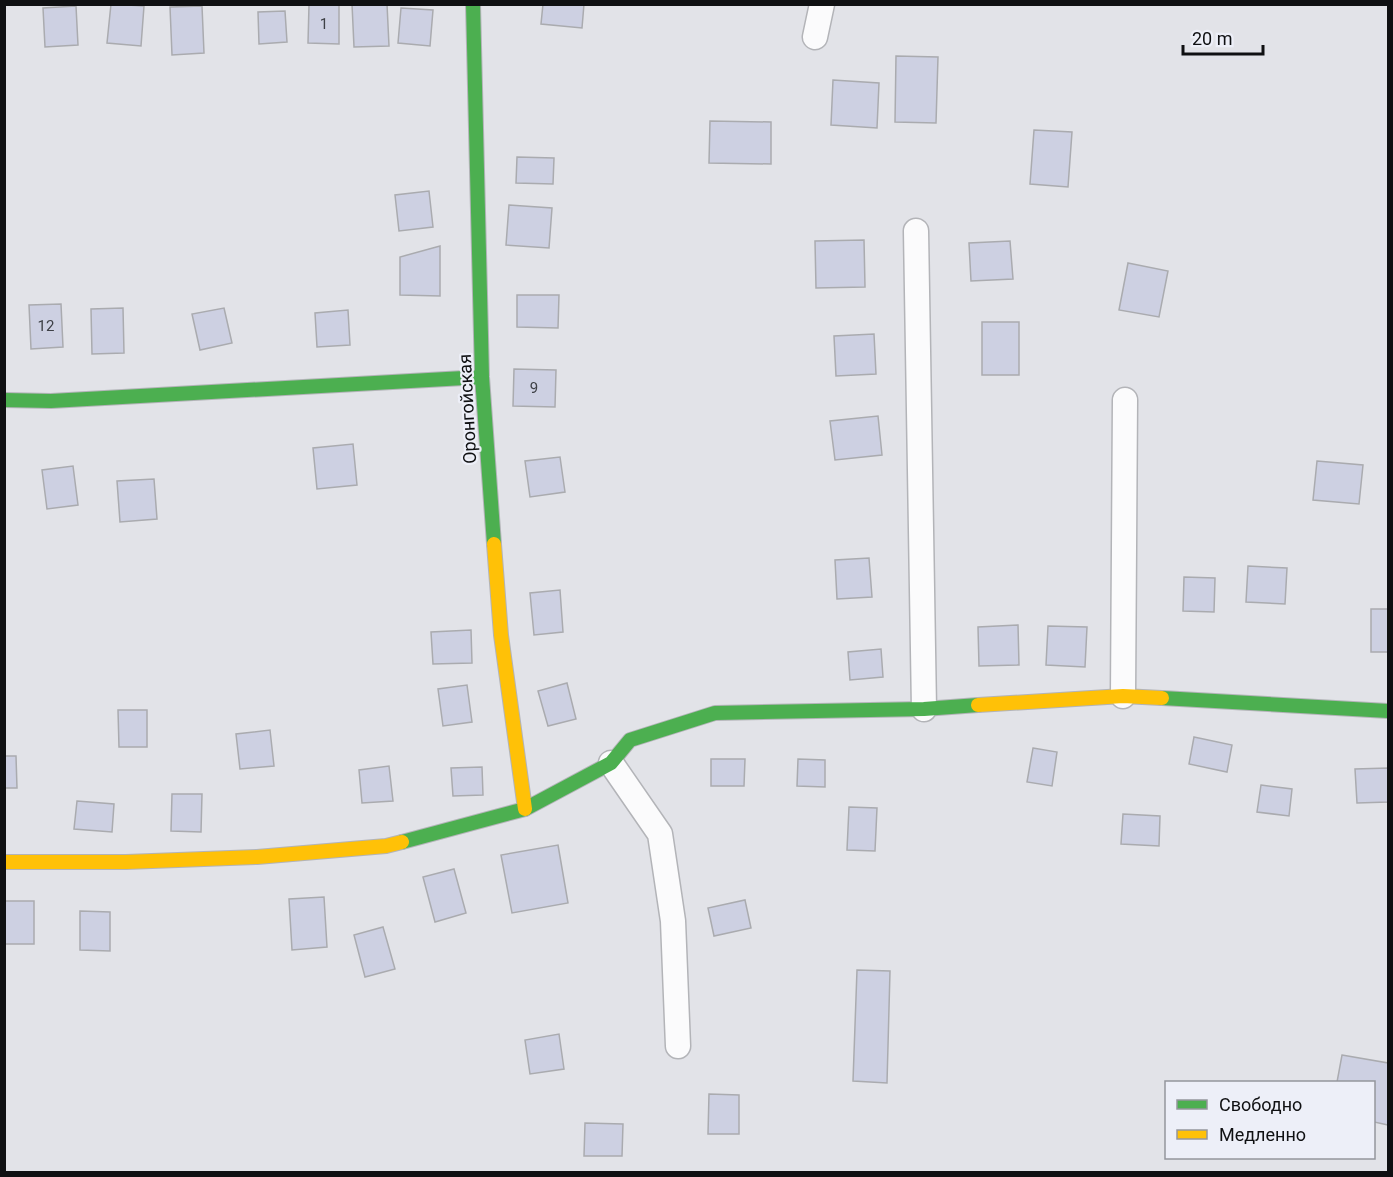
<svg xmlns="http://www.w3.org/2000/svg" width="1393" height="1177" font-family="Roboto,sans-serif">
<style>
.building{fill:#cdd0e2;stroke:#aaabaf;stroke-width:1.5}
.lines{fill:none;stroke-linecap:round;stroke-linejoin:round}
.street-casing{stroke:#b3b4b8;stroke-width:27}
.fast-casing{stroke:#b3b4b8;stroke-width:16}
.slow-casing{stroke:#b3b4b8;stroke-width:16}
.street{stroke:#fbfbfc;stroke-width:24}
.fast{stroke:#4caf50;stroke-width:14}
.slow{stroke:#ffc107;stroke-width:14}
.labels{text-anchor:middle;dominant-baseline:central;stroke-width:4.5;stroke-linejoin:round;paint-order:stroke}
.number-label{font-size:15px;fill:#3e4046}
.street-label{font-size:18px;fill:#0f1012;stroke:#edeff8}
</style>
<rect width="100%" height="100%" fill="#e2e3e8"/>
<path class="building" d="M111,4L144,6L141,46L107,43Z
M352,4H387L389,46L354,47Z
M543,4H584L582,28L541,24Z
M309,5H339V44L308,43Z
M76,6L78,45L45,47L43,8Z
M202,6L204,53L172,55L170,7Z
M401,8L433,10L430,46L398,43Z
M285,11L287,42L259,44L258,12Z
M896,56L938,57L936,123L895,122Z
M833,80L879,83L877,128L831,125Z
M710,121L771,122V164L709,163Z
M1034,130L1072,132L1068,187L1030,184Z
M517,157L554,158L553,184L516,183Z
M429,191L433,227L399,231L395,195Z
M509,205L552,208L549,248L506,245Z
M864,240L865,287L816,288L815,241Z
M1010,241L1013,279L971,281L969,243Z
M440,246V296L400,295V257Z
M1128,263L1168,271L1159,317L1119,310Z
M517,295H559L558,328L517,327Z
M61,304L63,347L31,349L29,305Z
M123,308L124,353L92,354L91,309Z
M224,308L232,343L200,350L192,314Z
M348,310L350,345L317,347L315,313Z
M982,322H1019V375H982Z
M874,334L876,374L836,376L834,336Z
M514,369L556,370L555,407L513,406Z
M878,416L882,455L835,460L830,421Z
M353,444L357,485L317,489L313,448Z
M560,457L565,492L530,497L525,461Z
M1317,461L1363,465L1359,504L1313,500Z
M73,466L78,505L47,509L42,470Z
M154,479L157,519L120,522L117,481Z
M869,558L872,597L837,599L835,560Z
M1248,566L1287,568L1285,604L1246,602Z
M1184,577L1215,578L1214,612L1183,611Z
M560,590L563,632L534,635L530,593Z
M1371,609H1388V652H1371Z
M1018,625L1019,665L979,666L978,627Z
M1048,626L1087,627L1085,667L1046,665Z
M471,630L472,663L433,664L431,632Z
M881,649L883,677L850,680L848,652Z
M567,683L576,719L548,726L538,691Z
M467,685L472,722L443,726L438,689Z
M118,710H147V747H119Z
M270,730L274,766L240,769L236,734Z
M1194,737L1232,745L1227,772L1189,764Z
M1033,748L1057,752L1052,786L1027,782Z
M4,756H16L17,788H4Z
M711,759H745L744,786H711Z
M798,759L825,760V787L797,786Z
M389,766L393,801L362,803L359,770Z
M482,767L483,795L453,796L451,768Z
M1388,768V802L1357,803L1355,769Z
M1261,785L1292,789L1289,816L1257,812Z
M172,794H202L201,832L171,831Z
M77,801L114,804L112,832L74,829Z
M849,807L877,808L875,851L847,850Z
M1123,814L1160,816L1159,846L1121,844Z
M558,845L568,903L512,913L501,855Z
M454,869L466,913L435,922L423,877Z
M324,897L327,947L292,950L289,899Z
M745,900L751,928L714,936L708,908Z
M4,901H34V944H4Z
M80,911L110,912V951L80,950Z
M383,927L395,969L365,977L354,935Z
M857,970L890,971L887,1083L853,1081Z
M559,1034L564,1069L530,1074L525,1040Z
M1342,1055L1388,1063V1125L1374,1122V1082H1337Z
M709,1094L739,1095V1134H708Z
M585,1123L623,1124L622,1156H584Z"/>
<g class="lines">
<g class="street-casing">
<path id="street" d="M815,37L822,4
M916,231L924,709
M1123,696L1125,400
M611,763L660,834L673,921L678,1046"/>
</g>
<g class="fast-casing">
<path id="fast" d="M473,4L482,377L494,544
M4,400L51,401L482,377
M1162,698L1388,711
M402,842L525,809L611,763L630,740L715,713L924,709L978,705"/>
</g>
<g class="slow-casing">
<path id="slow" d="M494,544L501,635L525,809
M978,705L1123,696L1162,698
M4,862H126L257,857L386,846L402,842"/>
</g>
<use href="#street" class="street"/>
<use href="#fast" class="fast"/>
<use href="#slow" class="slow"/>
</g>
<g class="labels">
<g class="number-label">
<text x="324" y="24">1</text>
<text x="46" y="326">12</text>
<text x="534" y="388">9</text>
</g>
<g class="street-label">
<text transform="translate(467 409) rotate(-93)">Оронгойская</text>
</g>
</g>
<rect width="1393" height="1177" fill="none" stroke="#0f1012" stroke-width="12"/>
<rect x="1165" y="1081" width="210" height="78" fill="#edeff8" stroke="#94969c" stroke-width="1.5"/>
<rect x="1177" y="1100" width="30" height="9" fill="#4caf50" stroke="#94969c" stroke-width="1.5"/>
<text x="1219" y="1111" font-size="18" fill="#0f1012">Свободно</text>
<rect x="1177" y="1130" width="30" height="9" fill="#ffc107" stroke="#94969c" stroke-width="1.5"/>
<text x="1219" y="1141" font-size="18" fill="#0f1012">Медленно</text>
<path d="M1183 45v9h80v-9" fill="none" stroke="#0f1012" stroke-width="3"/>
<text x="1192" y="45" font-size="18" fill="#0f1012" stroke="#edeff8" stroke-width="4.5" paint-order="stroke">20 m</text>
</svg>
